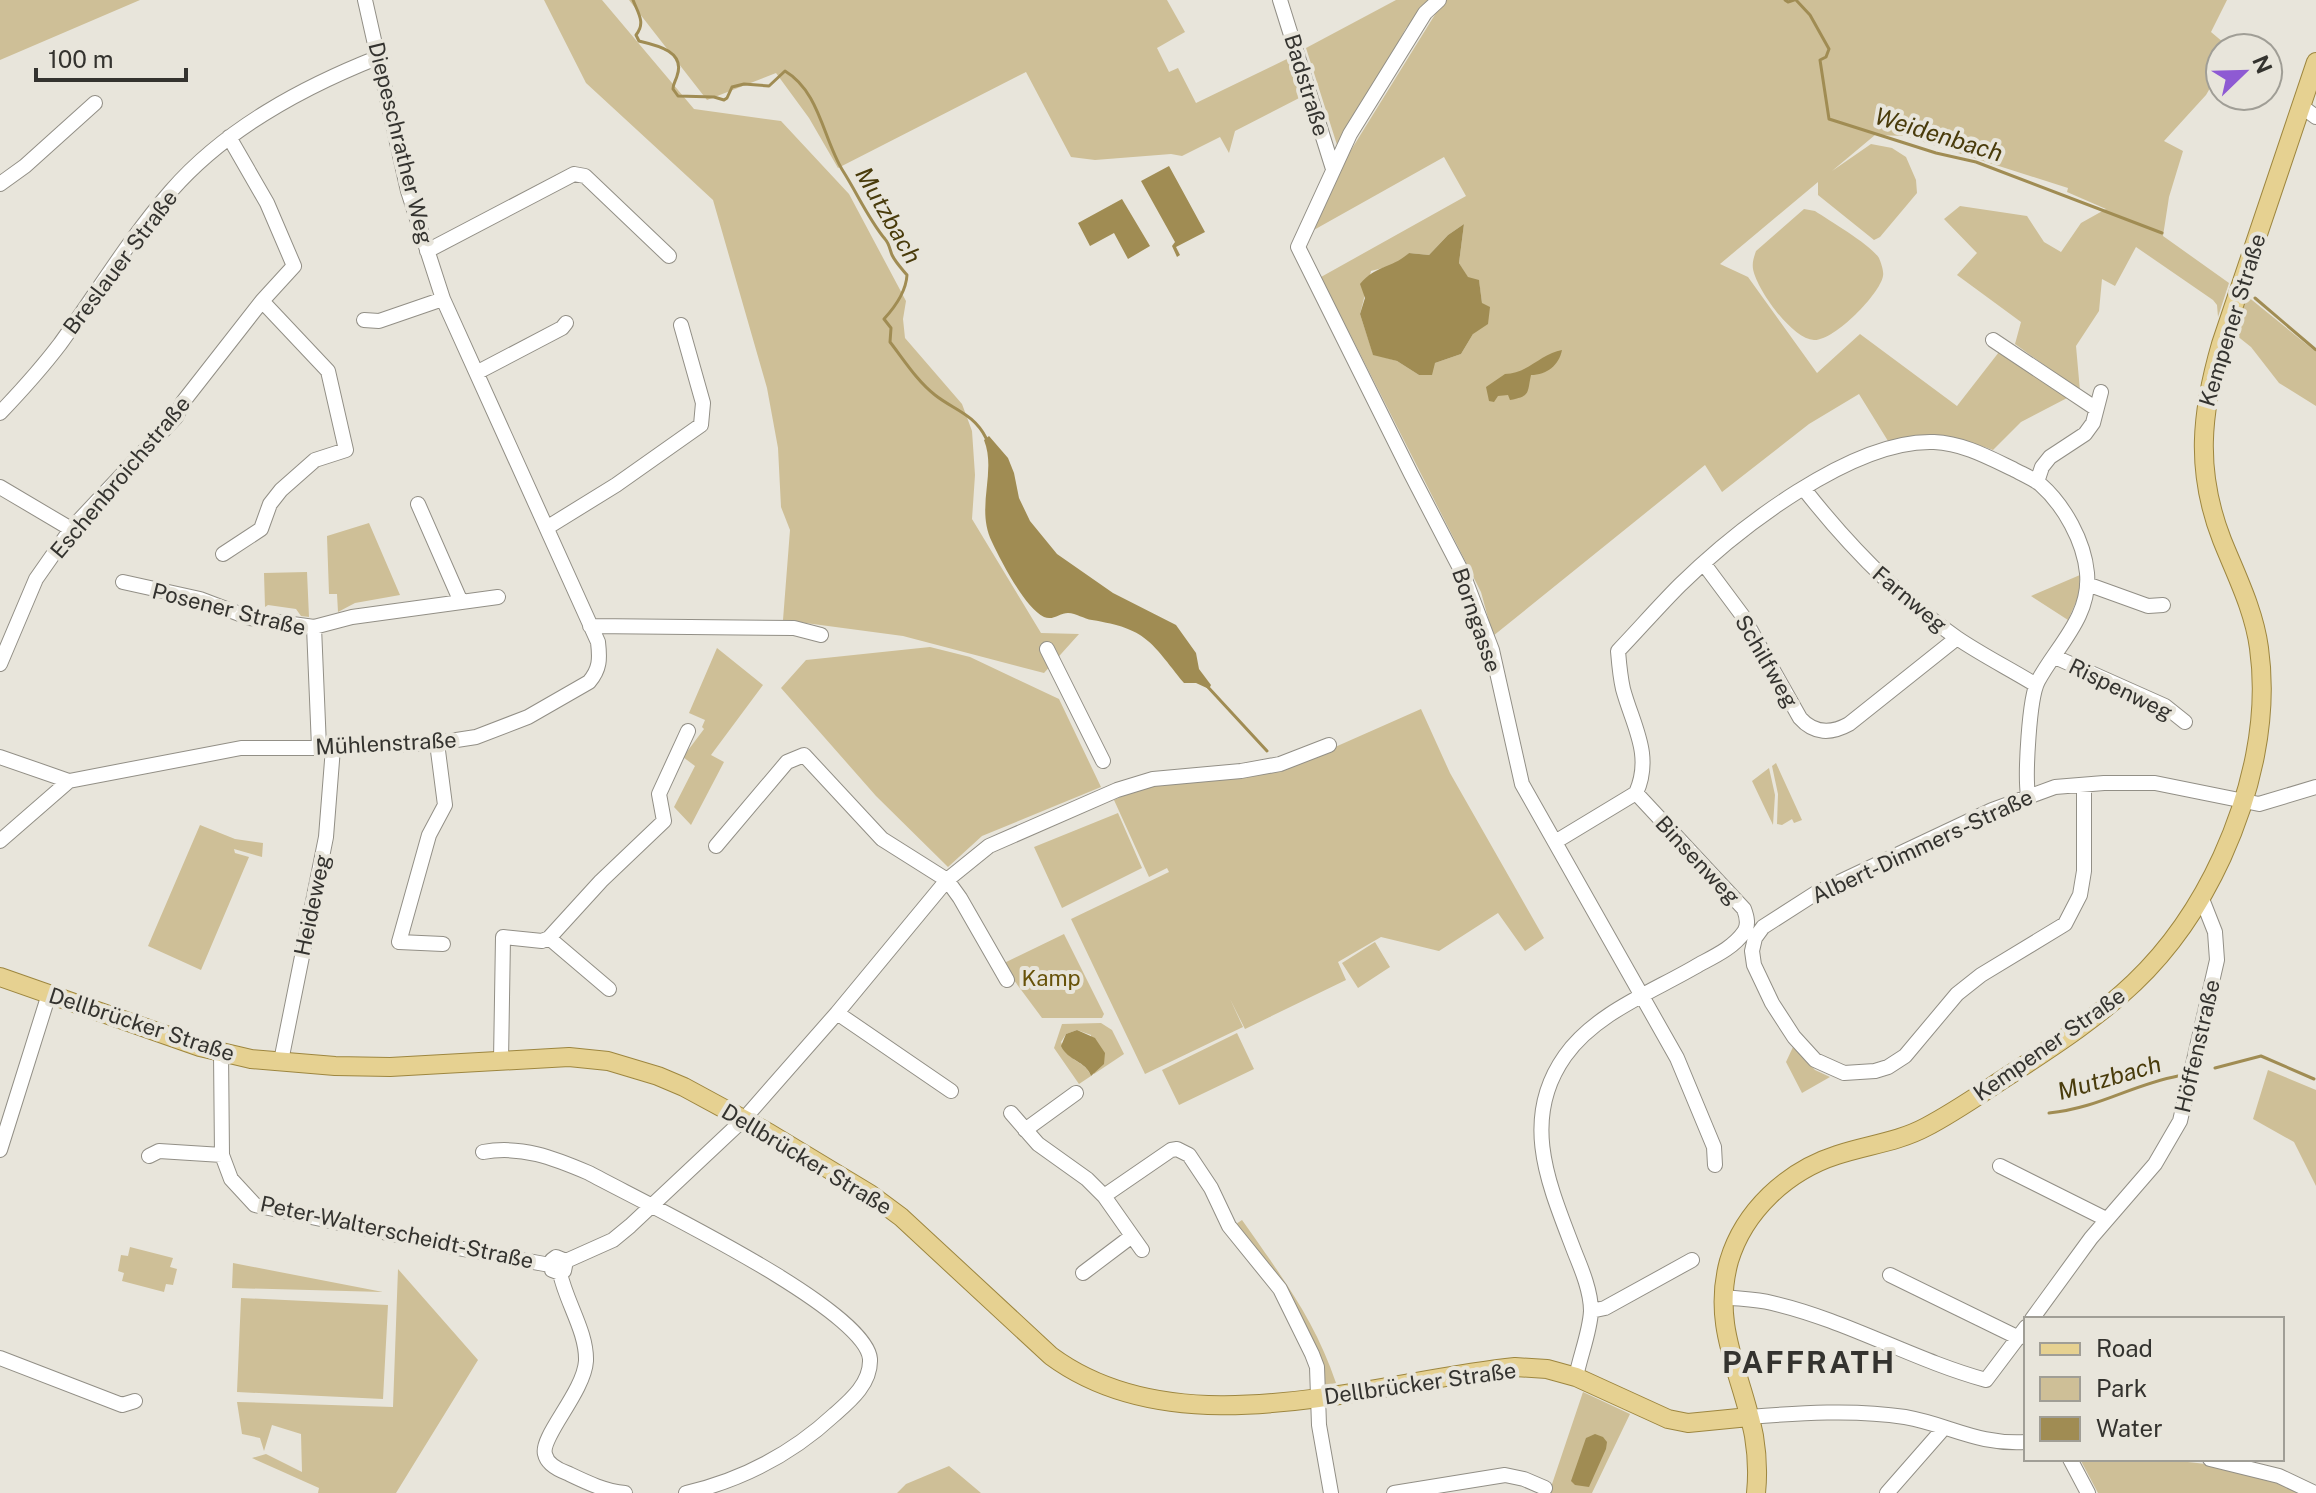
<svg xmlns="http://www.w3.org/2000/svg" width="2316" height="1493" font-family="'Public Sans',sans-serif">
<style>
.green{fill:#cebf97;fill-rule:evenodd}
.water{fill:#a08c53}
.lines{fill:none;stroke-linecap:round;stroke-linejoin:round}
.stream{stroke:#a08c53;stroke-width:3}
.minor-casing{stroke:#928f86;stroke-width:16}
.major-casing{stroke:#9d863f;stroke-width:20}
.minor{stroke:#fff;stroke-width:14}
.major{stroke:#e6d191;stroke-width:18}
.labels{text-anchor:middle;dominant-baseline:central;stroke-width:8;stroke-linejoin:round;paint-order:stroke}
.street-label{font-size:22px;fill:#34332f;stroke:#e8e5db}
.park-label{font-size:22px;fill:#675209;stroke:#e8e5db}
.water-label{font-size:24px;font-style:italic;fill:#493b0b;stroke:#e8e5db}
.district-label{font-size:30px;font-weight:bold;letter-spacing:2px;fill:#34332f;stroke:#e8e5db}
</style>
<rect width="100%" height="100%" fill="#e8e5db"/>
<path class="green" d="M0,0H140L0,60Z
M544,0H602L694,109L781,121L849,194L906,301L903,319L905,338L962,404L972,431L975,475L972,519L1041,633L1079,634L1044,673L903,636L783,620L790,530L781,507L778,448L767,388L713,200L586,83Z
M629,0H1167L1185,32L1157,48L1169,72L1178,68L1196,103L1293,56L1305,95L1235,131L1229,153L1220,137L1182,156L1171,154L1095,160L1071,157L1026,72L838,168L809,118L776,73L707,100Z
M1396,0H1433L1406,28L1339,151L1306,48Z
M1444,0H2227L2211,32L2230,48H2220V71L2206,95L2164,141L2183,151L2169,197L2163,236L2229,283L2218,317L2217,305L2213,300L2136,247L2115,286L2102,279L2099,311L2076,346L2080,391L2015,344L2021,322L1957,275L1977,253L1944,219L1960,206L2027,216L2044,242L2061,252L2081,223L2106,209L2067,192L2068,188L1905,136L1875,135L1832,171L1871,144L1892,148L1906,157L1916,180L1917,193L1880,237L1874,240L1818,195V182L1720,264L1748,277L1817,373L1860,334L1957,406L1999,352L2069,397L2021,422L1993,450C1957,436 1926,432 1888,441L1859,394L1809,424L1722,492L1705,465L1493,636L1481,592L1321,277L1466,196L1444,157L1312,231L1343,163ZM1464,224L1459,263L1468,278L1479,281L1482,303L1473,334L1461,354L1435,363L1419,375L1397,361L1373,354L1360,314L1371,271L1398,264L1409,253L1429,255L1448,235Z
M1804,209L1815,211C1830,221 1871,245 1879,258C1881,263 1884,271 1883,276C1880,294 1834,341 1814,340C1792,339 1757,290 1753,269C1752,262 1754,257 1756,251Z
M2247,296L2316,352V406L2279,383L2251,347L2236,335Z
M369,523L400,595L355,603L338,612L337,594H329L327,536Z
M307,572L309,617L301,616L296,609L268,605L265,607L264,573Z
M2080,575L2079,595L2068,620L2031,596Z
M930,647L970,657L1059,699L1101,787L982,836L948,867L876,796L781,688L806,660Z
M717,648L763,685L711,755L724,762L691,825L674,807L695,766L683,757L704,729L702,727L705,720L689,713Z
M1421,709L1450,773L1544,938L1525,951L1498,913L1439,951L1381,937L1338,962L1346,980L1245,1029L1230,999L1243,1027L1145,1074L1071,919L1169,872L1167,868L1149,877L1114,800L1138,789L1317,755Z
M1776,763L1802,820L1794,823L1792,819L1782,825L1777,824L1778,794L1772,766Z
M1769,768L1775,795L1773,825L1752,781Z
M1118,813L1142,868L1062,908L1034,847Z
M200,825L235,839L263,843L262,857L234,849L235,853L249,857L201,970L148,946Z
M1064,934L1104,1014L1102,1018H1042L1002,964Z
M1375,942L1390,967L1358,988L1342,963Z
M1101,1023L1112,1030L1124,1054L1094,1074L1091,1035L1077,1030L1066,1034L1061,1042C1071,1065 1085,1060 1091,1076L1079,1084L1054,1048L1062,1024Z
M1237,1033L1254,1069L1179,1105L1162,1070Z
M1793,1047L1815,1070L1830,1077L1802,1093L1786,1062Z
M2268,1070L2316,1090V1186L2294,1142L2253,1119Z
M1242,1220C1280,1274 1315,1320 1336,1383L1326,1385L1322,1380L1319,1363L1233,1226Z
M130,1247L173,1258L170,1267L177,1269L173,1285L166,1284L164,1292L122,1281L124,1273L118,1271L121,1255L128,1256Z
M233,1263L383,1292L232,1288Z
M398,1269L478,1360L396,1493H318L319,1488L252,1458L266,1454L302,1472L301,1434L272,1425L264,1451L260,1438L242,1434L237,1402L393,1407Z
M241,1298L388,1305L383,1399L237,1392Z
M1583,1392L1630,1414L1592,1493H1549Z
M2080,1459C2154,1459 2233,1457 2300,1493H2098Z
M949,1466L981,1493H897L906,1484Z"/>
<path class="water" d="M1169,166L1205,232L1176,247L1180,255L1177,257L1172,246L1175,242L1141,181Z
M1122,199L1150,246L1128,259L1114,233L1090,246L1078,223Z
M1464,224L1459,263L1468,277L1479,280L1482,303L1490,307L1488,324L1473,334L1461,354L1435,363L1432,375H1419L1397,361L1373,355L1360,314L1365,298L1360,284C1376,265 1391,269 1409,253L1429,255L1448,235Z
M1562,350C1559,365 1547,375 1531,375C1527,393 1531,396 1510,400L1508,395L1498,396L1494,402L1489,401L1486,387L1505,374C1527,374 1542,353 1562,350Z
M989,436L1008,458L1014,473L1019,498L1030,521L1057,554L1113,593L1176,625L1196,653L1199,669L1211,685L1209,689L1196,683H1184C1150,641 1147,629 1092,620C1084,619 1076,613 1068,613C1060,613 1053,621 1044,617C1025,608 1001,561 992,542C975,507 997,473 984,440Z
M1077,1030L1095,1038L1105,1053L1104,1064L1091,1076C1086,1061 1068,1061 1061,1046L1066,1034Z
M1595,1434L1603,1437L1607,1442L1606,1449L1589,1487L1575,1485L1571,1481L1586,1438Z"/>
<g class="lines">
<path class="stream" d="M633,0C638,13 646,23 636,35L639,41C656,45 686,51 677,76C676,80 673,84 673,89L678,96L714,97L724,100L727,98L732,87L744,84L769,86L785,71C820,92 823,139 843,171C857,193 869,220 885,239C889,243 890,250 892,255C896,263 902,269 907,275C906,292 895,307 884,319L891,328L890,342C904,360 917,381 935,395C954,410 974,414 986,438
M1785,0L1788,2L1794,0
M1796,0L1810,15L1829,49L1826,57L1820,60L1829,119L1936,153L1976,162L2162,233
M2255,298L2316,350
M1207,686L1267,751
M2215,1068L2261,1056L2314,1079
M2049,1113C2099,1108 2131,1085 2178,1076"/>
<g class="minor-casing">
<path id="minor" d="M1280,0L1333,169
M1439,0L1425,13L1350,134L1298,247L1411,474L1463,574L1492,650L1522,784L1677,1058L1714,1147L1715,1165
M2301,106L2316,117
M0,184L25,166L95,103
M427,251L574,174L585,176L669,256
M364,320L379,321L443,299
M1993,340L2095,408
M478,372L562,328L566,323
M0,413C21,391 41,369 60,344C97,293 129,239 171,191C226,128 303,87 379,57
M2037,482L2042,467L2050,457L2085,434L2093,423L2101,392
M0,487L71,529
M1804,489C1848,545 1898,597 1957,638C1982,655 2010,669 2036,685
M418,504L461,602
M548,527L616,485L701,425L703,403L681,325
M223,554L261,529L270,504L281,490L315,460L346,450L328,371L262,301
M1704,564L1742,615L1800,718C1814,734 1831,734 1849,724L1957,638
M123,582L200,599L250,618L314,627L352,617L498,597
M2087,584L2148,606L2163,605
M590,626L794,628L821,635
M314,627L319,747
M1047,649L1103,761
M2055,657L2165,706L2185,722
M0,664L36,579L71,529L176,417L183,402L262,301L294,266L267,203L229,137
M437,743L445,805L429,835L399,942L443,944
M0,757L69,781
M2084,785V871L2080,895L2065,924L1981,975L1957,994L1905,1056L1888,1067L1875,1071L1844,1073L1815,1060L1794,1037L1772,1003L1754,965L1752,951L1755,938L1763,927L1816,893L1992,810L2055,787L2104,783H2155L2259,804L2316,787
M0,841L69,781L241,748H333L437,743L476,737L528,717L589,682C600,669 600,659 598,642L443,299L408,191L365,0
M1555,842L1636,793C1653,755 1633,726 1623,689C1620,676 1619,663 1618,651C1639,629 1659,606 1680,585C1736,530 1852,439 1934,442C1962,443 1988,457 2013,469C2022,474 2032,478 2040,484C2064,505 2084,541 2087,573C2091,617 2056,647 2038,681C2029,698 2025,775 2028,795
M716,846L787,762L804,755L882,839L947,880L960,898L1007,980
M549,938L609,989
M837,1013L951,1091
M221,1053L222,1155L231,1179L255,1205L463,1249L550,1265
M281,1061L326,837L333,748
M501,1061L503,937L542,941L549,938L601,881L664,821L659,794L688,731
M1011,1113L1038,1144L1087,1179L1104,1196
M1025,1130L1076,1093
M0,1150L49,994
M483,1152C521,1145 554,1158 589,1173C638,1200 866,1308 870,1359C871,1383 851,1400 835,1414C792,1454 742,1480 686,1493
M149,1156L159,1151L222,1155
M2000,1166L2106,1219
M1142,1250L1104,1196L1171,1150L1177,1149L1189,1155L1211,1188L1229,1226L1280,1289L1312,1354L1317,1367L1319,1425L1331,1493
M566,1261L564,1271L560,1273L552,1270V1260L556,1257L566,1261L613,1240L630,1226L744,1119L837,1013L947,880L989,846L1117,790L1153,779L1241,771L1280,764L1329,745
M560,1273C566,1302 587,1332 586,1361C584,1392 540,1437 545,1454C547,1464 559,1470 567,1473C586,1482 604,1491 625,1493
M1083,1273L1132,1236
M1890,1275L2019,1338
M1723,1297C1739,1299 1756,1299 1772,1303C1846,1320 1913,1360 1986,1380L2026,1327
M1591,1311L1605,1308L1692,1260
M2032,1319L2091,1238L2155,1164L2180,1121L2217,960L2215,932L2202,899
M0,1358L122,1405L135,1401
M1576,1377C1580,1356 1590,1332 1591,1311C1591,1292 1582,1270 1575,1253C1550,1187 1519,1121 1565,1056C1596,1012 1655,991 1700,964C1715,956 1734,947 1744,932C1749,925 1747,917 1744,909L1636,793
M1749,1417C1799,1413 1855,1409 1905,1417C1950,1425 1977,1445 2026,1442
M2070,1459L2088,1493
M2210,1459L2279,1476L2315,1493
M1394,1493L1505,1475L1524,1479L1545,1488
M1887,1493L1944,1428"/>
</g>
<g class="major-casing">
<path id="major" d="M0,977L200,1047L251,1059L335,1066L390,1067L569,1057L608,1061L658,1076L684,1087L769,1133L870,1194L901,1217L1051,1356C1180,1451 1370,1382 1515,1367L1547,1369L1576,1377L1668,1419L1688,1423L1749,1417
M1756,1493C1758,1474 1757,1454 1754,1436C1742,1374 1711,1327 1729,1261C1744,1211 1787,1171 1837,1155C1867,1145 1898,1142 1926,1127C1955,1112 1983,1092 2011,1074C2108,1011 2172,966 2222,857C2251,793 2269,719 2259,648C2254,610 2236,575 2222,540C2195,471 2201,413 2221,344L2316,62"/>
</g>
<use href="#minor" class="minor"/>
<use href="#major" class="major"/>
</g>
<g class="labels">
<g class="street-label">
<text transform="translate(1307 85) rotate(73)">Badstraße</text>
<text transform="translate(401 143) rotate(76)">Diepeschrather Weg</text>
<text transform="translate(120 262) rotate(-53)">Breslauer Straße</text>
<text transform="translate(2232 320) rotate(-73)">Kempener Straße</text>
<text transform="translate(120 477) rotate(-50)">Eschenbroichstraße</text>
<text transform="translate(1910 599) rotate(40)">Farnweg</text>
<text transform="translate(229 609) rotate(14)">Posener Straße</text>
<text transform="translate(1477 620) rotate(71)">Borngasse</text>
<text transform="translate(1767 661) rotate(60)">Schilfweg</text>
<text transform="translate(2121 689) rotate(26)">Rispenweg</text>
<text transform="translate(386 743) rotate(-3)">Mühlenstraße</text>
<text transform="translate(1922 846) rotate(-25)">Albert-Dimmers-Straße</text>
<text transform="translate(1698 860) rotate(47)">Binsenweg</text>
<text transform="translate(312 905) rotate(-78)">Heideweg</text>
<text transform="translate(142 1024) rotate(18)">Dellbrücker Straße</text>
<text transform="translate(2049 1044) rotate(-35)">Kempener Straße</text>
<text transform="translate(2197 1046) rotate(-77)">Höffenstraße</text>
<text transform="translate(807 1159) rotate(31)">Dellbrücker Straße</text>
<text transform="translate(397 1232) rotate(12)">Peter-Walterscheidt-Straße</text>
<text transform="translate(1420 1383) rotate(-8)">Dellbrücker Straße</text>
</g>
<g class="park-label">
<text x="1051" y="978">Kamp</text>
</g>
<g class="water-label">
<text transform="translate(1939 134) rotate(17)">Weidenbach</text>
<text transform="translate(889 215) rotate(60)">Mutzbach</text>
<text transform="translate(2109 1077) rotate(-16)">Mutzbach</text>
</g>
<g class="district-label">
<text x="1809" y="1362">PAFFRATH</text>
</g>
</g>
<rect x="2024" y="1317" width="260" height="144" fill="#e8e5db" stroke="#a09e96" stroke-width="2"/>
<rect x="2040" y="1343" width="40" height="12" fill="#e6d191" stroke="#a09e96" stroke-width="2"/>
<text x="2096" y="1357" font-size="24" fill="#34332f">Road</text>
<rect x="2040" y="1377" width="40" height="24" fill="#cebf97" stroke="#a09e96" stroke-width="2"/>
<text x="2096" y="1397" font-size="24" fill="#34332f">Park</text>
<rect x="2040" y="1417" width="40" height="24" fill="#a08c53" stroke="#a09e96" stroke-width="2"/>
<text x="2096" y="1437" font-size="24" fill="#34332f">Water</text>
<g transform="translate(2244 72) rotate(67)"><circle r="38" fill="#e8e5db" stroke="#a09e96" stroke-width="2"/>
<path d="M0-6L14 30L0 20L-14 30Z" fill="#8e5ad3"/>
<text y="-12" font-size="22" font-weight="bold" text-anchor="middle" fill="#34332f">N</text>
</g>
<path d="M36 68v12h150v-12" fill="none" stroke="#34332f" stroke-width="4"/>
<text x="48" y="68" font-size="24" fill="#34332f" stroke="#e8e5db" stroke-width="6" paint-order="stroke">100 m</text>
</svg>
